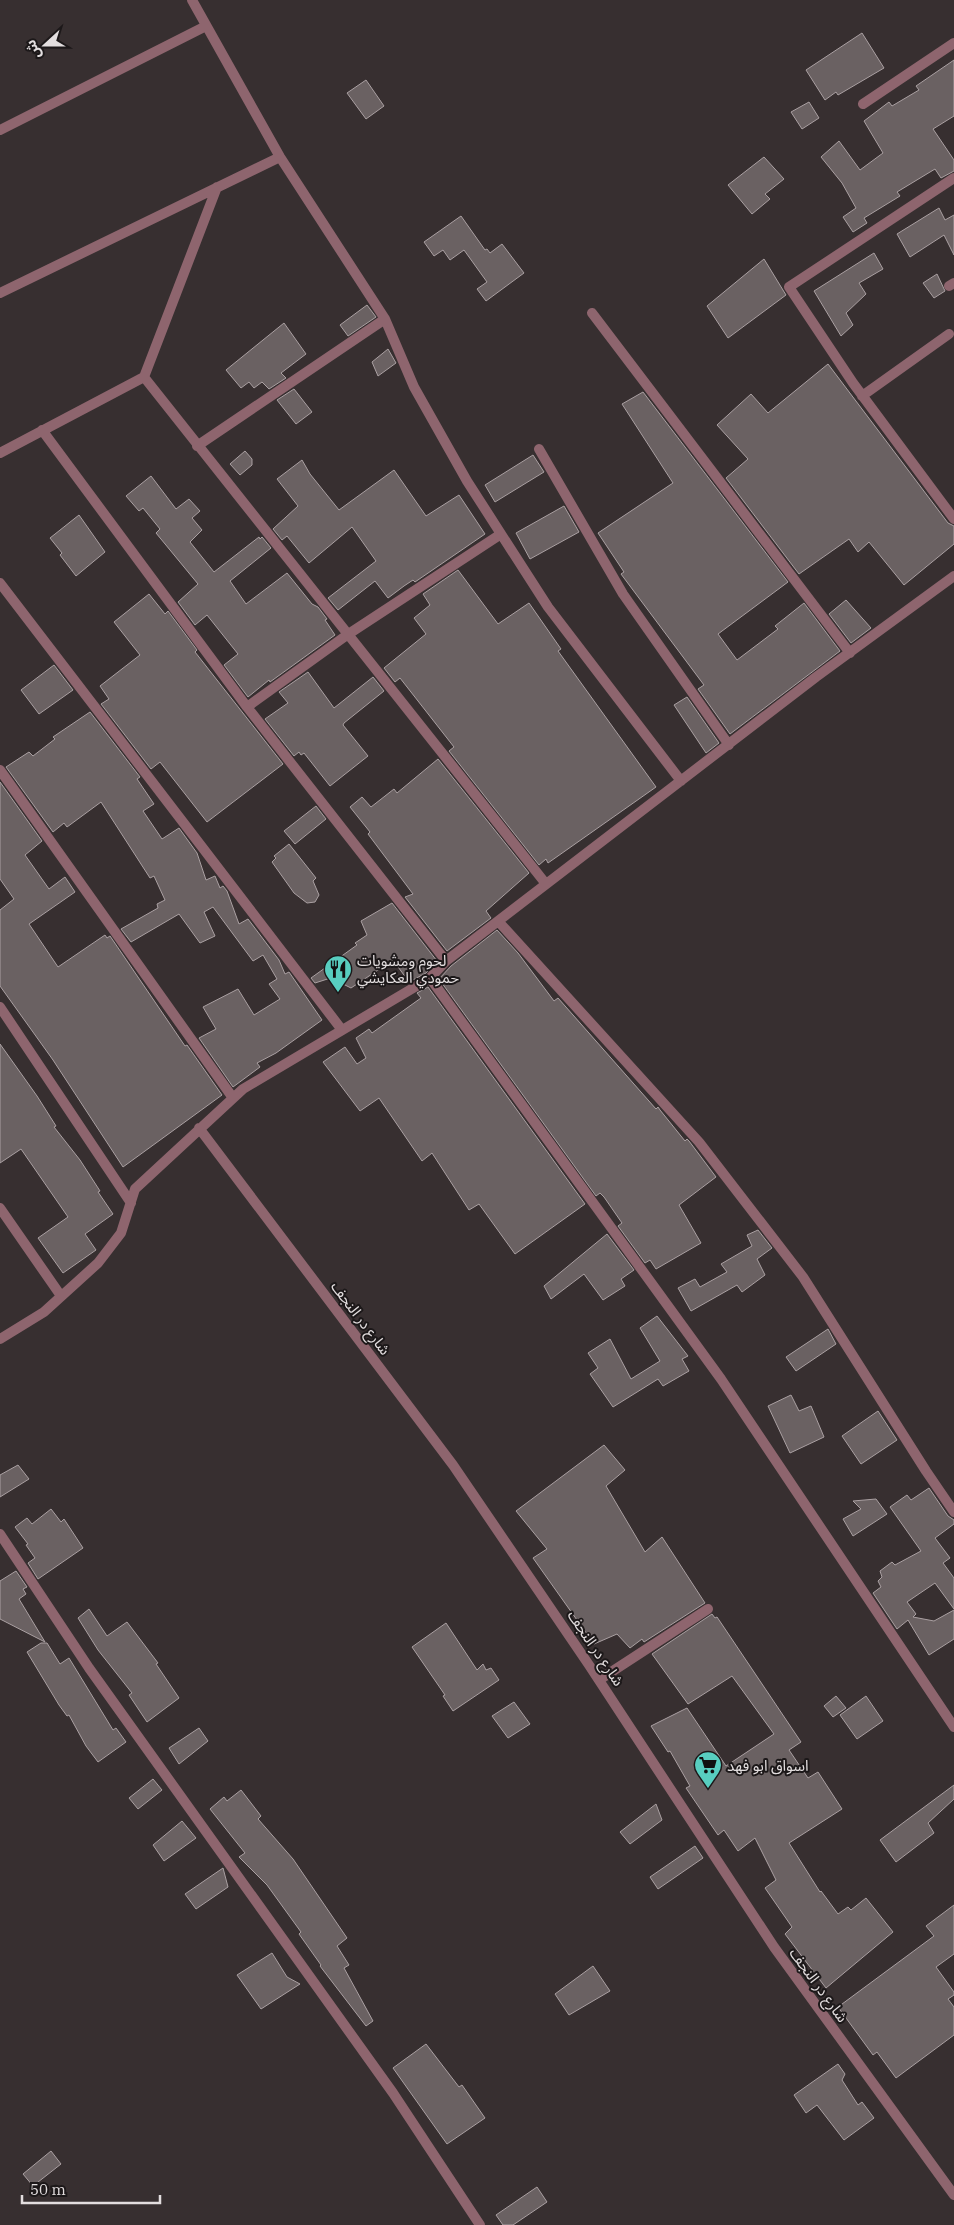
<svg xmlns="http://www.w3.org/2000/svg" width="954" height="2225" font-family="'IBM Plex Serif','Noto Sans Arabic',serif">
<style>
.building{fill:#6a6162;stroke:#aaa0a2}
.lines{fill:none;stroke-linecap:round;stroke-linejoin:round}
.minor{stroke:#8e656e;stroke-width:10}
.labels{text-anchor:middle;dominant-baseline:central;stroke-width:4;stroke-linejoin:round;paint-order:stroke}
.poi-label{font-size:15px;fill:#e3dedf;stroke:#1c1819;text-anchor:start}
.street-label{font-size:15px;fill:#e3dedf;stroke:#1c1819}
</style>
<rect width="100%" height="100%" fill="#372f30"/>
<path class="building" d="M862,33L884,68L838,95L836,92L825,100L806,70Z
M954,60V116L933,129L954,160V171L941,178L935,169L897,192L900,196L864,218L867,223L853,232L843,217L856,208L842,183L821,157L839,141L860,170L883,153L864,121L889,102L892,106L919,90L916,86Z
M366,80L384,106L366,119L347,93Z
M809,102L819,118L802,129L791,112Z
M764,157L784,179L765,194L770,199L752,214L728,185Z
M939,208L945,220L954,215V255L944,235L910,257L897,234Z
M461,216L485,250L487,249L490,253L502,244L524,273L486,301L477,289L487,282L464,250L450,260L443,250L434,256L424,242Z
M874,253L883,269L859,283L866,294L846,313L853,325L841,336L814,291Z
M764,259L786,295L728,338L707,306Z
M937,274L945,291L934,298L923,283Z
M367,305L376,317L348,336L340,325Z
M284,323L306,354L281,373L286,378L269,389L262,382L254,388L249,382L241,388L226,370Z
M388,349L396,363L378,376L372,362Z
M828,364L948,523L954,526V544L904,585L869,542L858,552L849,539L799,574L726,478L748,459L717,425L751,394L768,413Z
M294,389L312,412L296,424L277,400Z
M643,392L788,582L718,634L737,660L778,629L775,626L804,603L840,651L730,734L698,689L704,685L621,574L624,572L598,533L673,483L622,404Z
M245,451L252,459V465L240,475L230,464Z
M533,455L544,472L495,502L485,485Z
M302,460L310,474L339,510L394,470L426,516L459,495L485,534L415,582L413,580L404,586L388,598L375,581L338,610L328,598L376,561L352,527L309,563L287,536L282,540L273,529L298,506L277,479Z
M151,476L176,509L189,499L200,511L192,518L202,530L190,542L214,572L259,537L260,539L262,537L271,548L230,581L246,604L287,573L312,604L318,607L327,619L325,620L335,635L270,682L269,680L248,697L224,665L238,654L207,615L195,625L178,602L198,584L156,533L160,529L143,508L139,511L126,496Z
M564,506L579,532L530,559L516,533Z
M79,515L105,552L76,576L60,555L62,553L50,538Z
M458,570L498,624L529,603L561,649L558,651L656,787L548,863L546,859L539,865L449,751L454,747L400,678L395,682L384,668L426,634L414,618L430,605L423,594Z
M149,594L165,614L168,611L197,650L195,652L283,764L207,822L160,762L151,769L101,704L109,699L100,686L140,655L114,622Z
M846,600L871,628L851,643L829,614Z
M54,665L73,690L39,714L21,690Z
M308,672L334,708L373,677L384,691L344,723L343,725L368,756L330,786L304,753L301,755L299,752L294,756L265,719L288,703L279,692Z
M687,697L719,743L706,753L674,705Z
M90,712L140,777L137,779L154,804L143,811L162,839L179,828L197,853L206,880L215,876L220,888L223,886L227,891L239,924L248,919L279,960L285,974L289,972L322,1020L276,1053L257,1063L260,1067L233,1087L199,1038L216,1029L203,1007L238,989L254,1015L280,999L269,984L277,979L263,955L253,961L213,907L204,912L215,936L200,943L179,914L131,942L121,929L158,908L157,904L165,900L154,876L150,878L101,802L67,827L64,823L53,832L6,767L29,752L33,756L55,739L53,737Z
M438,759L529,873L486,911L491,918L447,951L405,897L413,894L368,834L370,832L350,807L362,797L371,807L394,789L397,793Z
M0,782L42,841L25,855L49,889L65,877L75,892L29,924L58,967L105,935L107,938L110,936L185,1046L187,1045L222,1095L123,1167L53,1060L0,986V910L14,899L0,879Z
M316,806L326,819L295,844L284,831Z
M289,844L316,878L313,881L319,895L315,902L307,903L294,893L272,862L276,858L274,856Z
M392,903L437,961L426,973L409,982L393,960L351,988L343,984L340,975L315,983L311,978L357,945L355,943L367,935L361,921Z
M497,930L518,953L554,1001L558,998L656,1109L658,1107L660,1110L685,1141L687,1139L689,1141L716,1177L679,1205L701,1243L656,1269L650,1260L645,1263L618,1226L622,1223L604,1197L600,1193L596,1196L439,979L451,966Z
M428,987L585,1204L515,1254L479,1204L469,1210L432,1153L422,1161L379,1098L360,1111L323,1062L345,1047L357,1064L366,1058L356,1038L369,1029L372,1033L421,998L417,993Z
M0,1044L37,1096L56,1126L54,1127L80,1160L100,1191L98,1192L113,1214L85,1234L96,1250L63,1273L38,1238L68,1217L21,1149L0,1163Z
M758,1230L772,1248L757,1259L765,1275L742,1292L737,1285L691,1311L678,1288L695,1279L700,1287L727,1272L721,1264L752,1246L747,1235Z
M607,1234L634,1270L621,1279L625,1286L603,1300L584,1274L551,1299L544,1286Z
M657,1316L688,1356L682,1359L689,1371L663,1386L658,1379L613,1407L590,1374L598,1368L588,1353L610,1339L631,1379L660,1361L640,1328Z
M828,1329L836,1344L796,1371L786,1357Z
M791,1395L799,1411L811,1406L824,1437L790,1453L768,1406Z
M878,1411L897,1440L861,1464L842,1436Z
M604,1445L625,1470L606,1486L645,1552L662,1537L705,1603L644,1642L642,1639L630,1648L617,1634L594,1644L533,1558L547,1549L516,1511Z
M18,1465L29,1479L0,1497V1475Z
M929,1488L948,1516L954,1520V1524L935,1538L950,1558L943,1563L954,1578V1609L935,1583L907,1602L916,1614L913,1617L934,1621L954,1610V1639L929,1655L908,1620L897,1629L873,1593L881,1587L878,1581L882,1577L880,1571L892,1562L895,1565L921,1551L890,1507L907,1495L911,1500Z
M876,1499L887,1514L853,1536L843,1519L861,1509L853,1501Z
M51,1509L61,1522L64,1519L83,1548L38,1579L28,1563L35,1558L26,1545L28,1544L15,1527L27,1518L32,1524Z
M16,1571L27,1587L23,1589L26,1594L19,1599L45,1642L0,1619V1581Z
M89,1609L107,1636L127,1622L158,1663L156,1664L179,1698L147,1722L129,1695L132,1693L98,1650L78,1618Z
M712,1614L715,1618L717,1617L801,1742L789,1750L808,1778L818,1772L842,1809L789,1843L820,1892L821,1891L838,1914L848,1907L851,1910L866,1898L893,1932L826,1988L785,1934L792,1927L765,1888L776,1880L755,1838L738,1851L724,1830L718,1835L686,1788L690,1786L670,1751L668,1752L651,1726L687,1708L726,1766L774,1734L732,1676L688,1704L652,1654Z
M446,1623L477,1670L483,1664L486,1670L491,1668L499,1680L453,1711L443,1696L445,1695L412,1647Z
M41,1643H47L60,1664L69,1658L113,1730L116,1728L126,1742L98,1762L86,1746L69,1715L67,1716L59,1705L27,1652Z
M836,1696L846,1708L833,1717L824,1706Z
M866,1696L883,1721L857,1739L840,1715Z
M514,1702L530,1724L508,1738L492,1716Z
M199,1728L208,1741L179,1764L169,1748Z
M153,1779L162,1790L138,1809L129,1798Z
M954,1785V1799L928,1823L934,1833L896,1862L880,1840Z
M241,1790L261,1816L258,1819L293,1859L347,1938L337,1946L349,1965L344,1968L373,2021L366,2026L320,1966L321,1965L299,1934L301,1932L267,1885L239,1857L245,1853L210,1809L224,1797L227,1801Z
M656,1804L662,1820L630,1844L620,1832Z
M182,1821L196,1838L164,1861L153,1845Z
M695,1846L703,1858L658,1889L650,1877Z
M223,1868L228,1887L196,1909L185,1894Z
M954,1905V1954L936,1967L954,1992V1995L948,1999L954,2007V2035L896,2078L877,2052L873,2055L838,2007L934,1936L926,1926Z
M272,1953L287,1977L300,1984L261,2009L237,1975Z
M593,1966L610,1991L569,2015L555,1994Z
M426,2044L459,2087L462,2085L485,2118L447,2144L393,2068Z
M838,2064L845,2074L842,2080L858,2105L862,2102L874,2118L844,2140L817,2105L806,2113L794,2095Z
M51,2151L61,2164L33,2186L23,2174Z
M537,2187L547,2202L513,2225H503L496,2215Z"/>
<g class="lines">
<path class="minor" d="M192,0L280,157L385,319L414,387L467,481L548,607L681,781
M863,104L954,43
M0,130L206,26
M954,178L789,287L853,383L954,519
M949,286L954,283
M0,293L280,157
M592,313L850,653
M144,377L546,884
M862,396L949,334
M42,430L247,707L446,961
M197,446L385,319
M539,449L623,594L729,745
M0,453L144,377L217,187
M954,576L816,677L446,961L430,978L721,1379L954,1727
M0,583L342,1030
M247,707L347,635L501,534
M0,770L233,1098
M498,921L699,1142L803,1277L926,1471L954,1512
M0,1007L131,1203
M199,1128L453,1465L589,1665L774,1947L954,2195
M0,1208L61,1296
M0,1339L44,1312L98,1263L121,1233L135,1189L243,1089L430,978
M0,1534L89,1668L393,2093L480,2225
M599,1680L708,1609"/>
</g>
<defs>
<g id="restaurant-pin" transform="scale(1.4375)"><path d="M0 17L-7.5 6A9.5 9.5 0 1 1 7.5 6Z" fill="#58cec0" stroke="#1c1819"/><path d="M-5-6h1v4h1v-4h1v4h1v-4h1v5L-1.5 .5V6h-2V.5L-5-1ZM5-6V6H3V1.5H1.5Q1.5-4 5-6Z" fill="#111"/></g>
<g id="supermarket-pin" transform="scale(1.4375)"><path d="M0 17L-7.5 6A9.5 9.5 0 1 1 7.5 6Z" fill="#58cec0" stroke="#1c1819"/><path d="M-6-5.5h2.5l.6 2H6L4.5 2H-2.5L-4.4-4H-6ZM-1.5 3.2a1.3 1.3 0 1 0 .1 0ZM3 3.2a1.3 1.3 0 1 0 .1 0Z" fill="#111"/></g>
</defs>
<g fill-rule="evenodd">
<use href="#restaurant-pin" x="338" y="969"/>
<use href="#supermarket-pin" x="708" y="1765"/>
</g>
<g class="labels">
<g class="poi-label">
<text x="357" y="960">لحوم ومشويات<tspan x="357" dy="17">حمودي العكايشي</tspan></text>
<text x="727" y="1765">اسواق ابو فهد</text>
</g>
<g class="street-label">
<text transform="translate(361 1318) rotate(53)">شارع در النجف</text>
<text transform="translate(596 1648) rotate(56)">شارع در النجف</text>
<text transform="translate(819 1985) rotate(54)">شارع در النجف</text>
</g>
</g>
<g transform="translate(45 45) rotate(249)" stroke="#1c1819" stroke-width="4" paint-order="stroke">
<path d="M0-4L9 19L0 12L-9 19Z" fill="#e3dedf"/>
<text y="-8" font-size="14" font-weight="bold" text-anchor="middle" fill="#e3dedf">ش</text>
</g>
<path d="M22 2195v8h138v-8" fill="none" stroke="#e3dedf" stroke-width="2.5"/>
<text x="30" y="2195" font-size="15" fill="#e3dedf" stroke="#1c1819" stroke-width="4" paint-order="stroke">50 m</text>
</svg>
